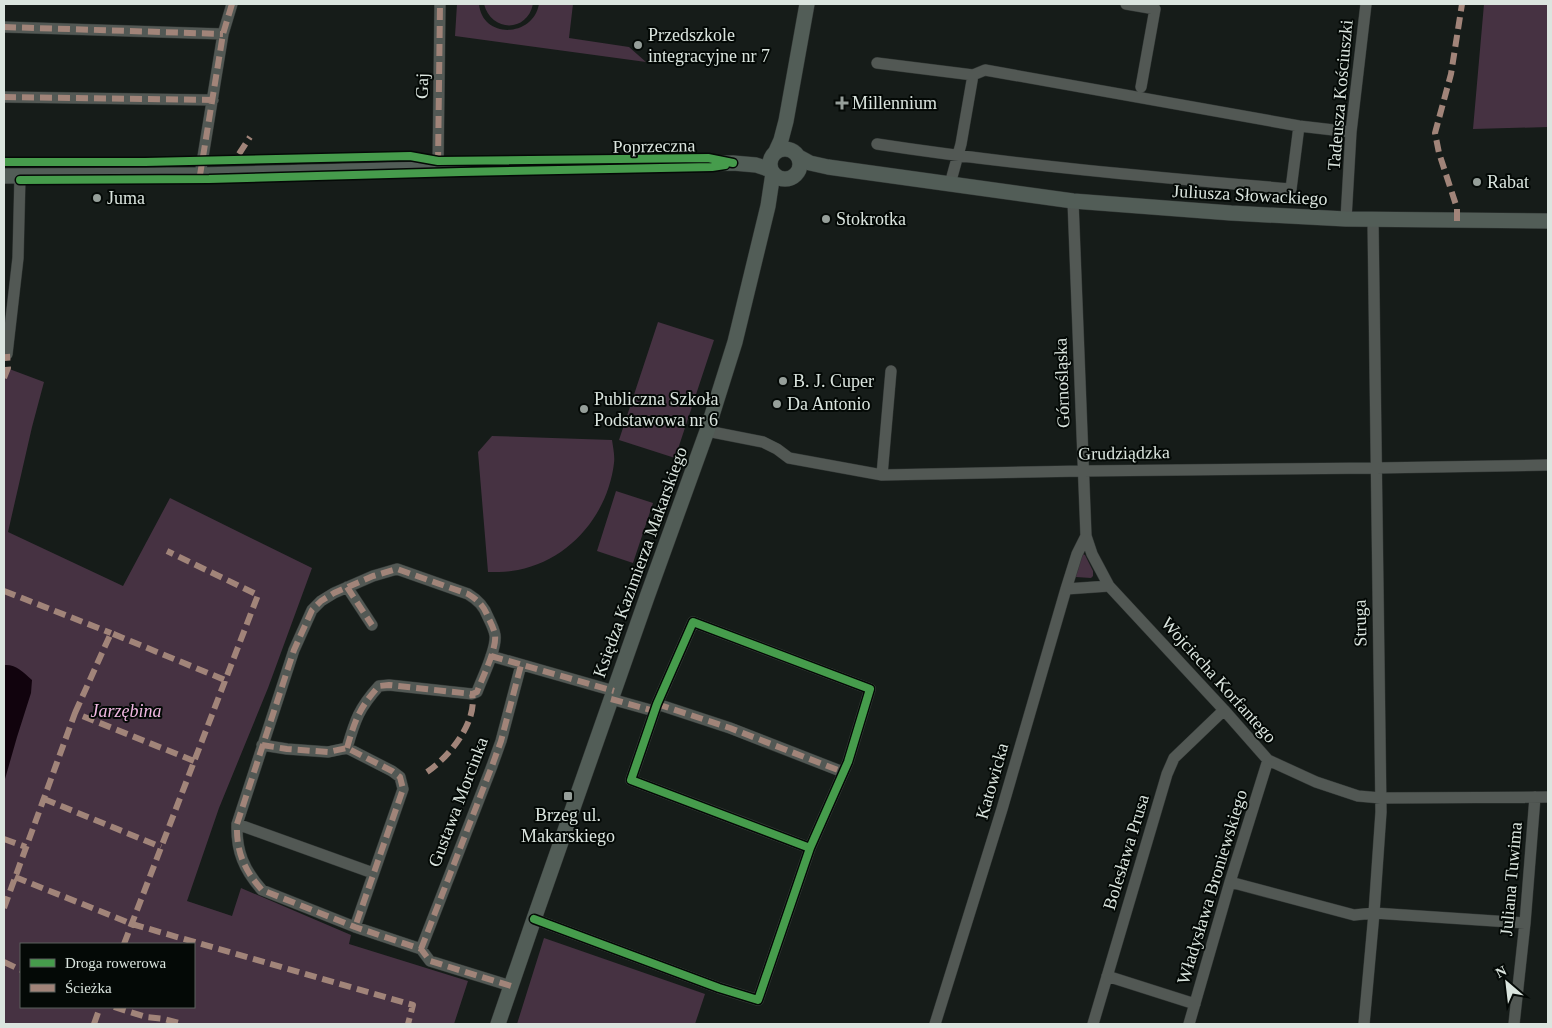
<svg xmlns="http://www.w3.org/2000/svg" width="1552" height="1028" font-family="Georgia,serif">
<style>
.green{fill:#463242;fill-rule:evenodd}
.water{fill:#11030d}
.lines{fill:none;stroke-linecap:round;stroke-linejoin:round}
.street-casing{stroke:#313634;stroke-width:12}
.secondary-casing{stroke:#313634;stroke-width:16}
.street{stroke:#525854;stroke-width:11}
.secondary{stroke:#525d57;stroke-width:15}
.quiet{stroke:#a18479;stroke-width:6;stroke-dasharray:12 6;stroke-linecap:butt}
.cycleway-casing{stroke:#040906;stroke-width:11}
.cycleway{stroke:#469c4c;stroke-width:8}
.poi-dot{fill:#969f9a;stroke:#040906;stroke-width:2}
.labels{text-anchor:middle;dominant-baseline:central;stroke-width:4;stroke-linejoin:round;paint-order:stroke}
.poi-label{font-size:18px;fill:#dbe5df;stroke:#040906;text-anchor:start}
.street-label{font-size:18px;fill:#dbe5df;stroke:#040906}
.park-label{font-size:18px;font-style:italic;fill:#efb7e0;stroke:#040906}
</style>
<rect width="100%" height="100%" fill="#161c19"/>
<path class="green" d="M457,4H479C482,39 533,38 539,4H573L569,38L629,47L646,62L455,36Z
M484,4H533C527,33 491,32 484,4Z
M1484,4H1548V127L1473,129Z
M658,322L714,340L675,458L619,440Z
M4,367L44,382L32,427L8,532L123,586L170,498L312,568L268,688L219,808L187,901L232,916L241,888L351,935L349,944L468,981L454,1024H4ZM21,944H194V1007H21Z
M492,436L612,440C613,447 615,456 614,463C608,514 570,560 518,570C508,572 498,572 488,572L478,452Z
M616,491L653,503L633,563L597,551Z
M1083,554L1085,555L1093,571V576L1091,578L1076,577L1075,576L1076,570Z
M544,938L705,994L695,1024H517Z"/>
<path class="water" d="M4,665C16,664 23,672 32,680L31,693L17,737L5,779H4Z"/>
<g class="lines">
<g class="street-casing">
<path id="street" d="M1126,4L1155,9L1141,87
M4,27L223,34
M877,63L973,75L985,70L1299,126L1351,132
M4,97L213,100
M877,144C1014,165 1152,177 1291,189L1299,126
M438,168L440,4
M200,175L223,34L232,4
M950,184L961,144L973,75
M1346,219L1351,132L1366,4
M7,354L18,258L20,176
M707,431L763,442L777,449L789,458L882,475L1083,471L1376,468L1548,465
M882,475L891,371
M1086,536L1092,554L1109,586L1224,710L1268,760L1316,782L1358,796L1381,798L1548,797
M347,587L372,625
M1066,589L1077,554L1086,536L1073,201
M491,656L614,691
M611,699L654,711
M657,704L730,728L843,772
M262,745L287,749L328,752L347,748L392,771L400,777L403,789L355,927
M347,748C355,720 359,708 379,686L389,685L472,694L477,692C482,678 497,649 495,635C494,629 491,623 488,617C484,606 478,600 468,594L397,569L373,576L334,593L321,601L312,610L294,650L237,824C236,851 244,870 262,890L355,927L421,949L430,961L511,986
M237,824L373,873
M1230,882L1354,915L1374,913L1525,923
M534,919L719,988L758,1000L810,848L848,762L870,689L693,622L657,704L631,780L810,848
M421,949L492,766L501,741L521,665
M1107,976L1195,1004
M935,1024L1002,809L1066,589L1109,586
M1093,1024L1167,774L1174,758L1224,710
M1189,1024L1230,882L1268,760
M1364,1024L1374,913L1381,812L1373,220
M1514,1024L1525,923L1535,797"/>
</g>
<g class="secondary-casing">
<path id="secondary" d="M770 164a15 15 0 1 1 30 0a15 15 0 1 1-30 0Z
M776,151L781,140L786,121L807,4
M799,157L810,163L828,167L1073,201L1231,213L1346,219L1548,221
M4,176L200,175L505,167L733,163L756,165L771,170
M498,1024L534,919L647,597L707,431L735,342L768,206L773,173"/>
</g>
<use href="#street" class="street"/>
<use href="#secondary" class="secondary"/>
<path class="quiet" d="M4,27L223,34
M4,97L213,100
M239,154L250,137
M438,164L440,4
M200,175L223,34L232,4
M1457,221V208L1439,153L1435,133L1451,74L1462,4
M4,378L8,368L7,354
M347,587L372,625
M4,591L111,633
M491,656L614,691
M611,699L654,711
M657,704L730,728L843,772
M75,713L111,633L225,680
M262,745L287,749L328,752L347,748L392,771L400,777L403,789L355,927
M347,748C355,720 359,708 379,686L389,685L472,694L477,692C482,678 497,649 495,635C494,629 491,623 488,617C484,606 478,600 468,594L397,569L373,576L334,593L321,601L312,610L294,650L237,824C236,851 244,870 262,890L355,927L421,949L430,961L511,986
M427,772C448,758 478,722 472,694
M44,799L161,847
M4,839L26,847
M15,877L132,924L413,1005L408,1024
M4,908L75,713L194,761
M124,944L258,595L167,551
M421,949L492,766L501,741L521,665
M4,962L21,970
M114,1007L146,1017L164,1019L183,1024
M94,1024L100,1007"/>
<g class="cycleway-casing">
<path id="cycleway" d="M4,162H145L410,156L438,161L708,158L733,163
M20,180L209,179L461,172L712,167L725,165
M534,919L719,988L758,1000L810,848L848,762L870,689L693,622L657,704L631,780L810,848"/>
</g>
<use href="#cycleway" class="cycleway"/>
</g>
<g class="poi-dot">
<circle cx="638" cy="45" r="5"/>
<path d="M839.5 95.5h5v5h5v5h-5v5h-5v-5h-5v-5h5z"/>
<circle cx="1477" cy="182" r="5"/>
<circle cx="97" cy="198" r="5"/>
<circle cx="826" cy="219" r="5"/>
<circle cx="783" cy="381" r="5"/>
<circle cx="777" cy="404" r="5"/>
<circle cx="584" cy="409" r="5"/>
<rect x="563" y="791" width="10" height="10" rx="2.5"/>
</g>
<g class="labels">
<g class="poi-label">
<text x="648" y="35">Przedszkole<tspan x="648" dy="21">integracyjne nr 7</tspan></text>
<text x="852" y="103">Millennium</text>
<text x="1487" y="182">Rabat</text>
<text x="107" y="198">Juma</text>
<text x="836" y="219">Stokrotka</text>
<text x="793" y="381">B. J. Cuper</text>
<text x="594" y="399">Publiczna Szkoła<tspan x="594" dy="21">Podstawowa nr 6</tspan></text>
<text x="787" y="404">Da Antonio</text>
<text x="568" y="815" text-anchor="middle">Brzeg ul.<tspan x="568" dy="21">Makarskiego</tspan></text>
</g>
<g class="street-label">
<text transform="translate(422 86) rotate(-89)">Gaj</text>
<text transform="translate(1340 95) rotate(-85)">Tadeusza Kościuszki</text>
<text transform="translate(654 146) rotate(-1)">Poprzeczna</text>
<text transform="translate(1250 195) rotate(3)">Juliusza Słowackiego</text>
<text transform="translate(1062 383) rotate(-92)">Górnośląska</text>
<text transform="translate(1124 453) rotate(-1)">Grudziądzka</text>
<text transform="translate(640 562) rotate(-70)">Księdza Kazimierza Makarskiego</text>
<text transform="translate(1360 623) rotate(-91)">Struga</text>
<text transform="translate(1219 680) rotate(48)">Wojciecha Korfantego</text>
<text transform="translate(992 781) rotate(-74)">Katowicka</text>
<text transform="translate(458 802) rotate(-69)">Gustawa Morcinka</text>
<text transform="translate(1126 852) rotate(-73)">Bolesława Prusa</text>
<text transform="translate(1511 879) rotate(-85)">Juliana Tuwima</text>
<text transform="translate(1212 887) rotate(-73)">Władysława Broniewskiego</text>
</g>
<g class="park-label">
<text x="126" y="711">Jarzębina</text>
</g>
</g>
<rect width="1552" height="1028" fill="none" stroke="#dbe5df" stroke-width="10"/>
<rect x="20" y="943" width="175" height="65" fill="#040906" stroke="#5a615d"/>
<rect x="30" y="959" width="25" height="8" fill="#469c4c" stroke="#5a615d"/>
<text x="65" y="968" font-size="15" fill="#dbe5df">Droga rowerowa</text>
<rect x="30" y="984" width="25" height="8" fill="#a18479" stroke="#5a615d"/>
<text x="65" y="993" font-size="15" fill="#dbe5df">Ścieżka</text>
<g transform="translate(1507 983) rotate(332)" stroke="#040906" stroke-width="4" paint-order="stroke">
<path d="M0-4L9 19L0 12L-9 19Z" fill="#dbe5df"/>
<text y="-8" font-size="14" font-weight="bold" text-anchor="middle" fill="#dbe5df">N</text>
</g>
</svg>
